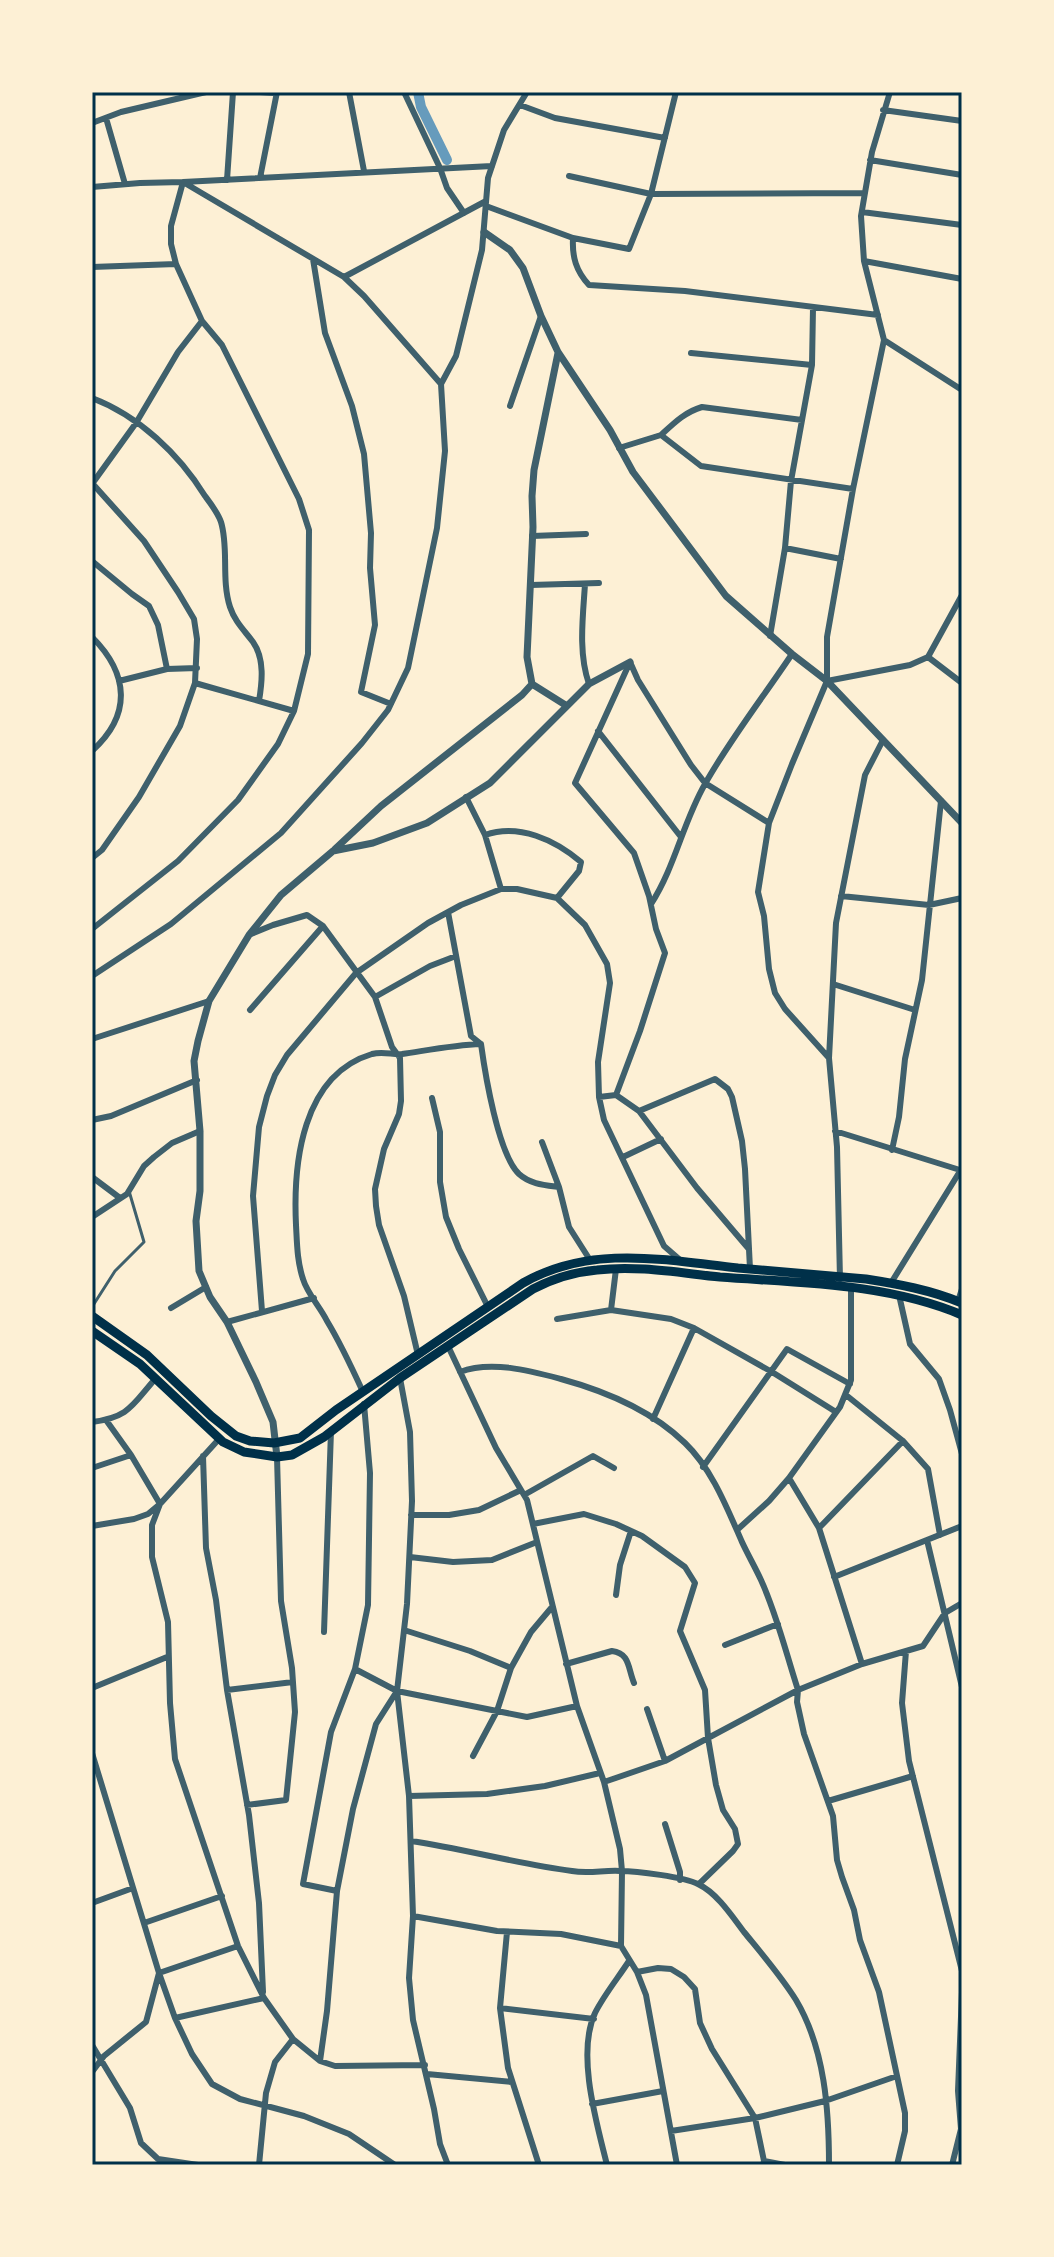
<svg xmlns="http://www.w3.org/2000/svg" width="1054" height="2257" font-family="'Alegreya Sans',sans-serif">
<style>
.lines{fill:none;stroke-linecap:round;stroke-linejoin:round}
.canal{stroke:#669bbc;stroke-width:10}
.service{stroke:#3f606c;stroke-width:3}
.minor{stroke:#3f606c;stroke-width:6}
.tertiary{stroke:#3f606c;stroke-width:7}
.primary{stroke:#003049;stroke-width:9}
.neatline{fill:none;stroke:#003049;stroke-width:3}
</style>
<rect width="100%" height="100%" fill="#fdf0d5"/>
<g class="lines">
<path class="canal" d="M418,92L421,107L447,160"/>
<path class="service" d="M92,1307L115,1271L144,1242L129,1191"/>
<path class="minor" d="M260,92L276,93
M349,92L364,171
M404,92L440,168L447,188L464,213
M676,92L651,194L629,249L573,238C572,257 576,271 589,285L685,291L878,315
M520,105L555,118L665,138
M883,110L962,121
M106,118L125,184
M92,123L121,112L206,92
M870,160L962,175
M569,176L651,194L865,193
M260,178L277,92
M227,180L233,92
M92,187L140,183L183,182L205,195L344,277L364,296L441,384
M486,206L573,238
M862,212L962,225
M313,259L325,333L352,406L364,454L371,533L370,568L375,625L361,692L391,704
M864,261L962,279
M92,267L176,264
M344,277L486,201
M884,340L962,390
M691,353L812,365
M92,398C139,416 179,454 205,496C211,504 218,513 221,522C229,548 221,579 230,607C235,622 244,630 253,642C265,659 262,683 259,701
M510,406L541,316
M661,435C674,423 685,412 702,407L802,420
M619,448L661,435L701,466L853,489
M92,483L144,541L178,592L194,619L197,639L195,683L180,726L139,797L102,850L92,858
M92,484L136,423L178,352L202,321
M532,536L586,534
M785,548L841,559
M92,561L132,594L149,606L158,625L167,669L197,668
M585,584C583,616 578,653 589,684
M531,585L599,583
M770,636L785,548L791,481L812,365L813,308
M92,637C129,674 132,715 92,751
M928,657L962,683
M630,662L638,680L691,765L705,783L769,823
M119,681L167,669
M827,681L910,665L928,657L962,595
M195,683L294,711
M598,731L681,837
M466,797L485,835L501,889
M485,835C519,823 555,840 581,862L579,871L557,898
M841,896L929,905L962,898
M651,904C675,867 683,822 705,784C729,741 764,696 792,654
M448,912L471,1036L481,1044C485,1073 498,1154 519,1174C530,1184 544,1185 559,1187
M92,929L178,861L238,800L278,744L294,711L308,654L309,530L299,499L222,345L202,321L176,264L171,244V226L183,182L492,166
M251,934L273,925L307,915L323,926L375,997L392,1047L400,1058L401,1101L399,1114L384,1149L375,1189L376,1206L379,1225L404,1296L418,1355
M92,976L171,924L281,833L362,743L388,710L408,668L437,528L445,451L441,384L456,356L482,250L488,178L504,130L527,92
M833,984L915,1010
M375,997L430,966L456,956
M250,1010L323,926
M92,1039L209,1001
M829,1058L836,923L865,775L883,740
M616,1095L640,1031L665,953L656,929L649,896L634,853L575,783L630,662
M599,1097L616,1095L639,1111L715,1079L728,1089L732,1097L742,1141L745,1169L750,1269
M432,1098L440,1132V1182L446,1217L459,1249L488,1307
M639,1111L697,1188L748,1248
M92,1120L111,1116L197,1080
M835,1131L960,1170
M542,1142L559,1187L569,1227L590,1260
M892,1150L899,1117L905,1059L922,980L941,801
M623,1157L661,1139
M92,1177L120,1198
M92,1217L127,1194L144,1166L154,1157L172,1143L200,1131
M840,1279L837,1147L829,1058L785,1009L775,993L769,969L764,916L758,892L769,823L792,764L827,681V637L853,489L884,340L864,261L861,216L872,152L890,92
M891,1283L962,1168
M899,1295L910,1344L939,1379L950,1410L962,1454
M958,1301L962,1289
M171,1308L206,1287
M611,1310L616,1269
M262,1311L253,1196L259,1127L267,1096L275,1075L287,1055L356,973L428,923L461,905L501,889H517L557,898L585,925L607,964L610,983L598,1062L599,1097L604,1120L664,1246L679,1259
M557,1319L611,1310L671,1319L694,1328L772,1372L836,1412
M227,1322L314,1298
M448,1346L496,1448L527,1500L577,1706L604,1782L620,1849L622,1871L621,1946L637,1972L646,1995L677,2165
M460,1372C491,1360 531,1371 561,1379C605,1391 651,1410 685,1443C712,1469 727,1508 742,1542C748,1555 755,1567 761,1580C777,1615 786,1653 798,1690L797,1702L804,1734L833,1816L837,1860L842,1877L854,1910L860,1940L879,1992L905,2113V2131L897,2165
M400,1378L410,1432L412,1501L407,1604L397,1691L409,1796L413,1916L409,1978L413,2020L434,2109L440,2144L448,2165
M363,1392C352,1368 341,1344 327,1321C320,1307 307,1293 303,1279C297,1261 297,1243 296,1225C293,1163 302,1075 372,1054C383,1051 393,1055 402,1054C429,1050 454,1045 481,1044
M846,1395L903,1441L928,1469L940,1535
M653,1419L694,1328
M92,1422C130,1417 132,1405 156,1378
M131,1455L160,1504L152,1525V1557L168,1622L170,1703L175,1759L238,1946L264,1998L293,2039L320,2061L335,2066L425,2065
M203,1456L206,1548L216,1600L227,1690L249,1815L259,1903L263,1992
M703,1467L787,1349L850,1384
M92,1468L131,1455L106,1420
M789,1478L819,1528L862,1664
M524,1495L593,1456L614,1468
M411,1515H449L479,1510L521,1490
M533,1524L584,1514L616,1524L642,1536L685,1567L695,1583L680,1631L705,1690L708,1738L716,1785L723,1810L735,1829L738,1844L733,1851L699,1884
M92,1526L134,1519L148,1514L160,1504L219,1439
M819,1528L903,1441
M737,1530L769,1501L789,1478L840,1407L851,1380V1288
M927,1540L962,1687
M410,1557L453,1562L492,1560L537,1542
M834,1577L962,1526
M616,1595L620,1565L631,1531
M404,1630L470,1651L511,1668
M324,1632L331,1431
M725,1645L778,1624
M906,1651L902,1703L909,1761L962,1971
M566,1664L612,1651C630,1653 628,1669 634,1683
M355,1669L397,1691L527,1717L577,1706
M92,1688L167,1657
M227,1690L293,1682
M647,1709L665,1761
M92,1753L159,1973L175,2018L192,2054L212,2084L240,2099L304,2116L349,2134L395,2165
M473,1756L497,1711L511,1668L531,1632L552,1607
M604,1782L665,1761L798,1690L862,1664L923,1646L945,1613L962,1603
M409,1796L487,1794L545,1786L600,1773
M828,1801L913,1776
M247,1805L286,1800L295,1712L292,1668L281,1601L277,1457
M665,1824L680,1872V1880
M411,1841C465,1849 518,1864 572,1871C588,1874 604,1870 620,1871C637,1871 684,1877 698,1884C717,1893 732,1916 744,1932C762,1954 781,1976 796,2000C825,2049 829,2110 829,2165
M337,1891L303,1884L331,1732L355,1669L368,1605L370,1473L364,1404
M92,1903L133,1888
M413,1916L497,1931L561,1934L621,1946
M144,1923L222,1896
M507,1932L500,2008L508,2068L539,2165
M637,1972L658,1968L671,1969L684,1977L695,1989L700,2023L712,2049L755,2118L764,2161L763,2165
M500,2008L594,2019
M175,2018L264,1998
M92,2045L130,2108L141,2143L158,2159L198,2165
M320,2061L327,2011L337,1891L353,1809L376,1724L397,1691
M92,2072L104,2056L146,2022L159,1973L238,1946
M427,2074L512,2082
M592,2104L663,2091
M671,2131L755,2118L825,2101L897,2076
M764,2161L785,2165
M259,2165L266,2093L275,2062L293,2039
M607,2165C597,2124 576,2054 595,2013C604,1995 618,1978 629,1961
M952,2165L961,2129L958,2091L962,1992"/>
<path class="tertiary" d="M484,232L510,250L523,268L541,316L558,352L610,430L633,472L726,596L792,654L827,681L962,823
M532,684L567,706
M335,849L381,806L522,695L532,684L527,657L533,527L532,496L534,470L558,353
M277,1457L273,1422L256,1382L227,1322L210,1297L199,1271L196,1221L200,1191V1131L194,1061L198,1041L209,1001L249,935L281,895L333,851L373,843L427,823L490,783L589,684L630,662"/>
<path class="primary" d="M92,1316L147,1355L211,1416L236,1436L250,1441L274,1443L300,1438L336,1410L523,1283C591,1244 665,1260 738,1268C781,1272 823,1275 866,1279C898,1284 931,1290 962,1303
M92,1331L140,1364L223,1442L244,1452L277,1457L292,1455L324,1437L400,1378L533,1289C552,1279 575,1272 597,1270C637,1265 680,1273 720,1277C800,1283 887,1283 962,1315"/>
</g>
<rect width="1054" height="2257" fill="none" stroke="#fdf0d5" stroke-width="188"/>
<rect x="94" y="94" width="866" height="2069" class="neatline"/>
</svg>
